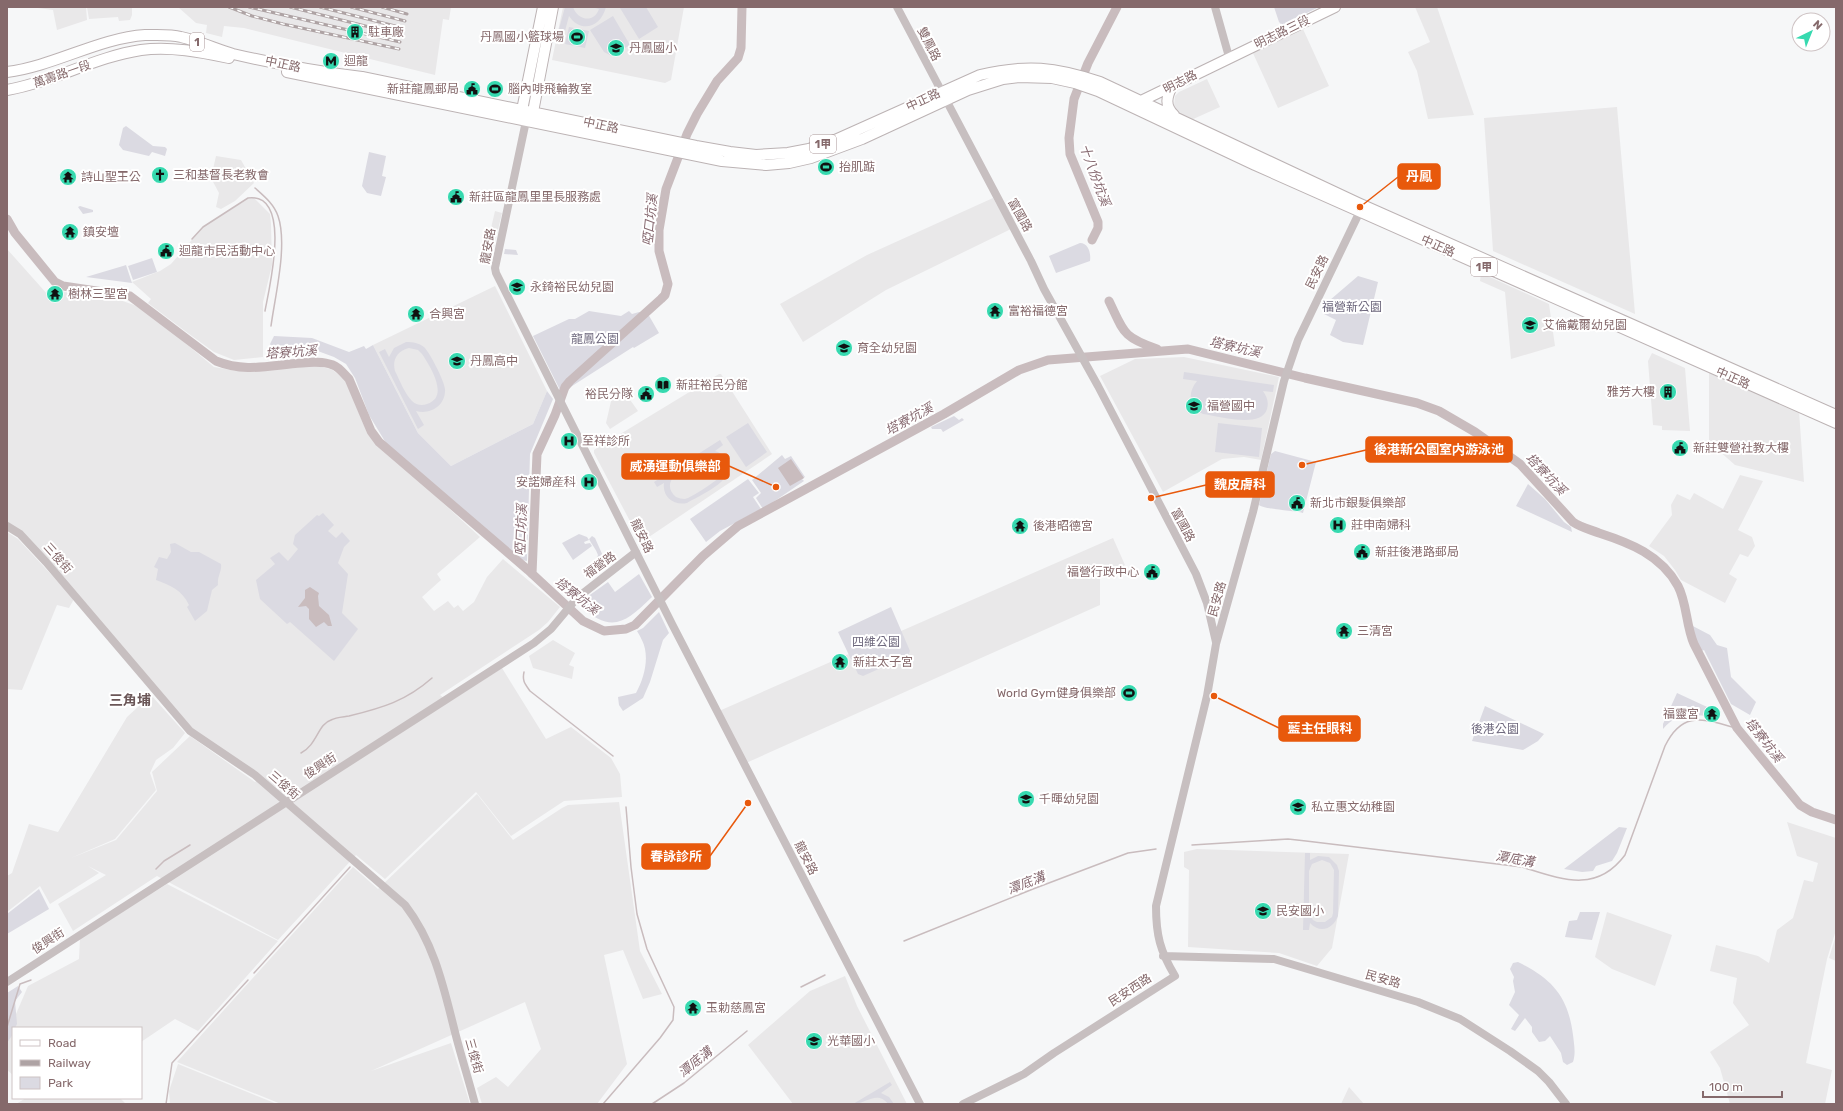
<svg xmlns="http://www.w3.org/2000/svg" width="1843" height="1111" font-family="Rubik,'Noto Sans TC',sans-serif">
<style>
.built{fill:#e9e8e9}
.green{fill:#dbdae2;fill-rule:evenodd}
.water{fill:#c9bcbe}
.lines{fill:none;stroke-linecap:round;stroke-linejoin:round}
.stream{stroke:#c9bcbe;stroke-width:1.5}
.river{stroke:#c9bcbe;stroke-width:9}
.major-casing{stroke:#bcb3b4;stroke-width:12}
.minor{stroke:#c7bfc0;stroke-width:8}
.major{stroke:#fff;stroke-width:10}
.rail-casing{stroke:#aea3a4;stroke-width:3}
.rail{stroke:#fff;stroke-width:1.5;stroke-dasharray:4.5;stroke-linecap:butt}
.labels{text-anchor:middle;dominant-baseline:central;stroke-width:4;stroke-linejoin:round;paint-order:stroke}
.shield{fill:#fff;stroke:#aa9697;stroke-width:1}
.shield-label{font-size:11px;font-weight:bold;fill:#85696b}
.poi-label{font-size:12px;fill:#85696b;stroke:#fff;text-anchor:start}
.street-label{font-size:12px;fill:#85696b;stroke:#fff}
.park-label{font-size:12px;fill:#6e687d;stroke:#fff}
.water-label{font-size:13px;font-style:italic;fill:#876a71;stroke:#fff}
.quarter-label{font-size:14px;font-weight:bold;fill:#6b5758;stroke:#fff}
.leader{fill:none;stroke:#e8590c;stroke-width:1.5}
.callout-dot{fill:#e8590c;stroke:#fff;stroke-width:1.5}
.callout{fill:#e8590c;stroke:#e8590c;stroke-width:1.5}
.callout-label{font-size:13px;text-anchor:middle;font-weight:bold;fill:#fff}
</style>
<rect width="100%" height="100%" fill="#f6f7f8"/>
<path class="built" d="M30,7H86L87,20L57,30L53,10Z
M87,7H132V15L130,20L119,21L118,17L89,19Z
M178,7H451L449,20L443,19L435,75L244,28L224,26L222,37L206,33L207,25L196,23Z
M563,7H684L671,80L665,83L552,60Z
M1415,7H1437L1474,115L1428,119L1417,71L1408,52L1430,42Z
M1303,29L1329,86L1278,108L1252,51Z
M1207,79L1220,107L1191,120L1179,115L1174,106L1175,96L1179,92Z
M1617,107L1635,314L1493,251L1484,118Z
M216,156L241,160L254,183L235,201L221,209L216,207L219,193L211,178Z
M254,198L270,214L271,224L272,265L263,302V357L234,360L214,352L185,331L148,303L151,299L132,282L160,271L171,264L203,227L248,199Z
M993,198L1011,229L886,290L803,342L780,304L867,255Z
M495,211L502,213L492,255L485,254Z
M7,249L48,295L60,301L64,292L117,299L134,305L149,313L214,367L237,371L316,366L331,369L345,379L367,433L480,537L437,574L441,580L422,597L434,611L448,601L454,608L458,605L463,611L474,602L487,577L503,559L560,607L548,622L539,630L440,695L449,702L502,668L546,739L571,727L611,758L620,774L622,797L564,801L511,836L476,792L385,879L356,855L278,940L157,876L73,931L58,904L106,875L88,866L99,873L50,904L40,886L7,912V876L12,873L29,824L58,832L127,717L151,695L185,733L173,748L156,760L150,773L156,790L115,839L71,858L116,840L157,791L152,772L190,736L255,782L262,777L190,729L7,523Z
M1481,273L1549,304L1555,346L1511,359L1505,292L1480,281Z
M495,286L547,391L533,424L451,466L418,433L373,345Z
M1652,353L1685,368L1690,431L1662,430V426L1653,425L1648,361Z
M1184,357L1279,377L1261,460L1244,457L1222,459L1163,492L1100,376L1135,359Z
M1709,373L1799,411L1804,482L1735,465L1709,442Z
M719,374H721L772,454L643,541L640,540L594,453V450Z
M621,387L638,411L610,429L606,423L612,397Z
M1740,475L1763,481L1738,530L1752,537L1755,546L1748,557L1740,554L1729,574L1737,579L1725,603L1681,580L1675,570L1664,556L1649,546L1672,515L1671,505L1677,494L1690,500L1694,493L1723,509Z
M7,532L18,539L74,599L69,608L57,605L22,690L7,689Z
M1113,538L1125,565L1100,577V605L746,763L719,711Z
M553,640L575,653L569,665L574,667L572,679L533,668L529,656Z
M477,794L513,840L562,808L568,805L619,802L640,951L662,994L643,999L623,950L604,955L627,1064L597,1104H482L477,1088L496,1077L508,1087L541,1049L525,1002L371,1071L451,1043L470,1104H281L177,1062L353,867L378,889Z
M1787,822L1836,838V930L1827,959L1806,1063L1832,1070L1825,1104H1730L1720,1068L1710,1052L1749,1025L1733,1003L1737,978L1710,971L1716,945L1758,956L1769,963L1777,930L1793,918L1804,880L1813,882L1818,863L1797,856Z
M1197,849L1349,854L1332,948L1317,966L1279,953L1188,947L1189,870L1184,867V852Z
M167,884L278,941L198,1031L175,1019L141,1042V1028H13V1075L7,1070V1035L28,986L79,959L80,938Z
M1607,912L1672,935L1655,986L1612,969L1595,957Z
M1836,935V961L1829,958Z
M845,976L857,1006L907,1104H793L748,1045L810,991Z
M178,1064L277,1104H170L169,1091Z
M1349,1087L1364,1104H1341Z
M26,1098H120L126,1104H16Z"/>
<path class="green" d="M565,7H573C577,20 594,24 599,9L592,7H606C601,27 581,34 569,16L565,31L559,29Z
M623,7H646L658,27L639,39L620,8Z
M1274,7H1319L1282,25L1279,22Z
M613,16L630,45L612,56L604,52L590,30Z
M569,27L589,31L585,48L565,44Z
M126,126L153,146L165,147L167,149L165,156L152,152L149,156L123,150L119,145L123,128Z
M369,152L386,156L382,176L386,177L381,196L367,193L362,186Z
M80,206L93,210V212L83,214L78,207Z
M1080,243C1089,243 1091,254 1090,261L1056,273L1049,256Z
M505,249L516,250L518,255L504,254Z
M152,258L157,272L133,280L128,266Z
M126,265L132,283L86,277L123,266Z
M1358,276L1378,282L1363,345L1343,342L1330,335L1336,320L1324,314L1330,300Z
M589,311L621,316L629,311L632,314L639,312L648,314L659,333L634,348L633,347L569,388L570,384L588,368L584,364L565,382L560,390L533,336L569,319H575Z
M274,336L312,338L349,352L364,346L366,349L373,345L418,433L451,466L533,424L547,391L553,399L530,454L527,561L521,560L386,443L369,415L355,378L346,364L334,357L315,350L277,355L270,344Z
M406,342C413,342 419,343 424,347C430,353 444,380 445,389C446,405 431,415 416,411L424,425L418,429L379,352L385,349L389,357L394,348ZM409,348L418,350L422,354C430,366 450,397 427,404C422,406 416,405 412,401C405,394 400,381 395,371C392,360 397,351 409,348Z
M1184,372L1274,385L1273,392L1263,391C1267,397 1269,402 1267,409C1261,429 1219,416 1203,414C1189,407 1187,393 1197,381L1183,379Z
M954,416L959,420L962,418L964,420L943,432L941,429H932L931,427Z
M748,423L767,452L746,467L726,437Z
M1218,423L1262,428L1259,457L1215,452Z
M720,440L723,445L715,451C721,453 726,456 728,463C735,481 700,495 687,503C674,506 662,497 664,483L657,487L654,482ZM708,455C719,454 730,465 722,475C718,480 691,498 685,499C681,499 679,498 676,497C670,492 668,486 672,479Z
M1275,451L1316,462L1303,513C1294,511 1263,509 1259,505L1271,454Z
M782,455L785,459L791,456L805,477L802,479L804,481L763,509L756,498L761,493L752,480Z
M748,479L759,493L753,497L761,509L720,531L706,542L690,519Z
M1528,484L1545,499L1564,522L1571,527L1572,532L1516,506Z
M323,513L334,525L328,531L336,538L342,532L350,541L344,547L338,563L348,574L342,613L358,629L334,661L290,622L287,624L260,599L256,580L275,564L270,558L279,552L288,561L298,549L293,544L295,535L317,515L319,516Z
M579,534L587,537L589,540L584,542L585,544L590,543L592,546L573,560L562,543Z
M592,536L595,538L603,556L608,555L612,561L601,569L596,560L598,555C596,549 592,545 589,539Z
M175,543L191,552H199L221,564C222,572 217,576 218,585L212,590L207,611L195,621L187,607L189,605C182,590 170,585 156,580L158,569L154,567L159,557L167,559L171,552L170,544Z
M639,574L652,597C625,623 612,634 580,606L587,597L608,582L615,592Z
M891,607L910,651L908,656L863,676L858,674L838,632Z
M659,612L669,633L663,640L650,682L643,698L623,711L619,705L618,697L636,693C643,680 648,664 645,649C644,643 640,636 637,631L643,628Z
M1689,624L1710,635L1717,645L1727,648L1731,677L1756,702L1750,715L1731,704L1704,650L1699,652L1694,642Z
M1677,693L1718,712L1719,715L1717,717C1696,715 1678,710 1663,729V724Z
M1485,706L1544,734L1538,741L1523,750L1472,741Z
M1619,827L1627,828L1617,853L1612,861L1596,866L1593,871L1582,872L1564,869Z
M1305,853H1310V860L1318,856L1329,857L1337,865L1339,871L1338,916C1333,929 1320,934 1310,923L1309,930H1303ZM1322,860L1330,863L1334,870L1333,913L1332,917L1325,922H1317L1313,920L1309,913V871L1312,864Z
M39,889L49,909L7,934V914Z
M1580,912H1600L1592,940L1565,937L1569,921L1577,920Z
M1518,962C1552,979 1568,996 1573,1035C1574,1044 1576,1053 1573,1062L1567,1065L1563,1062L1561,1053L1550,1036L1545,1041L1539,1042L1532,1032V1027L1525,1018L1515,1031L1511,1029L1519,1015L1509,1005L1515,992L1513,981L1514,977L1510,969L1513,963Z
M18,986L22,992L15,1001L17,1024L15,1028H13V1034L7,1043V993Z
M890,1082L892,1085L881,1093L889,1097L894,1104H888C877,1090 866,1104 853,1104Z"/>
<path class="water" d="M791,459L804,478L790,486L778,468Z
M310,587L319,593L318,596L319,606L329,615L332,626H328L324,622L316,627L309,619V609L306,606L298,607L305,598V590Z"/>
<g class="lines">
<path class="stream" d="M255,188C264,196 274,204 278,216C288,245 275,296 271,326
M192,239L203,227L248,198C293,192 269,289 265,311
M524,672C522,681 525,684 530,691L613,756
M301,753C317,745 318,724 331,720C336,717 343,717 349,716C382,708 406,701 432,678
M1192,845L1288,839L1306,841L1522,867C1561,879 1596,894 1625,855L1665,746C1683,709 1704,720 1737,728
M156,869L164,861L190,845
M904,941L1033,889L1128,853L1156,849
M254,973L350,867
M801,987L825,975
M7,1027L20,984L31,980
M166,1104L172,1063L248,980
M603,1104L660,1038L673,1020L674,1007L647,949L637,914L631,867L626,807
M652,1104L684,1083L747,1031"/>
<path class="river" d="M7,219L15,233L55,282L63,286L130,296L216,361C246,373 270,365 302,363C312,362 323,361 333,365C339,367 344,374 349,379L371,431L379,442L528,570L583,621L604,631L626,629L635,625L703,556L738,526L944,414L1019,370L1048,360L1188,349L1305,378L1417,403L1439,411L1475,432L1520,464L1573,522C1582,528 1589,529 1599,533C1630,543 1661,555 1678,586C1687,603 1686,626 1694,644L1737,728L1800,805L1812,812L1836,820
M1092,240L1098,228V222L1070,154L1069,138L1074,99L1088,63L1117,7
M1109,301C1124,332 1122,337 1157,349
M532,574L537,454L555,415L565,387L570,381L661,299L665,295L668,284L659,251V230L666,189L687,134L697,114L717,81L738,58L741,48L742,7"/>
<g class="major-casing">
<path id="major" d="M7,72C54,66 99,38 145,35C157,35 170,34 181,37C199,41 216,49 233,54C276,64 319,72 362,77L696,146L730,152L756,155L788,153L809,149L835,140L980,75C1027,64 1055,67 1100,82L1358,203L1836,415
M287,72L722,161L766,165L789,163L811,158L862,139L968,90L1003,79L1019,77L1052,78L1075,83L1098,91L1255,165L1836,423
M1172,86C1167,96 1164,106 1174,115
M7,90C53,82 95,57 141,50C170,46 201,52 229,58
M1139,102L1335,7
M524,116L522,110L543,7
M529,117L533,112L553,7"/>
</g>
<path class="minor" d="M897,7L1031,261L1044,289L1098,386L1196,574L1207,603L1216,642
M1215,7L1229,57
M526,121L495,268L496,273L672,624L920,1104
M7,526L20,534L46,562L190,731L255,775L405,905C435,944 444,989 456,1036C462,1059 469,1081 475,1104
M1163,956L1274,959L1418,1002L1460,1019L1510,1051L1538,1071L1549,1082L1566,1104
M7,982L534,643L551,629L577,598L636,552
M963,1104L1024,1074L1054,1053L1175,976C1160,951 1156,935 1156,906L1207,696L1216,644L1253,512L1284,381L1298,340L1362,207"/>
<use href="#major" class="major"/>
<g class="rail-casing">
<path id="rail" d="M229,7L252,16L283,24L399,49
M249,7L400,42
M290,7L401,35
M320,7L403,28
M351,7L405,21
M382,7L407,14"/>
</g>
<use href="#rail" class="rail"/>
</g>
<defs>
<g id="building-disc" transform="scale(0.9)"><circle r="9.5" fill="#36d9af" stroke="#fff"/><path d="M-4-6H4V6H1V3H-1V6H-4ZM-2.5-4.3h1.7v1.8h-1.7ZM.8-4.3h1.7v1.8H.8ZM-2.5-1h1.7V.8h-1.7ZM.8-1h1.7V.8H.8Z" fill="#111"/></g>
<g id="stadium-disc" transform="scale(0.9)"><circle r="9.5" fill="#36d9af" stroke="#fff"/><path d="M0-5a6.5 5 0 1 0 0 10a6.5 5 0 1 0 0-10ZM-3.5-1.8h7v3.6h-7Z" fill="#111"/></g>
<g id="school-disc" transform="scale(0.9)"><circle r="9.5" fill="#36d9af" stroke="#fff"/><path d="M0-5L7-2L0 1L-7-2ZM-4 1L0 2.5L4 1V4Q0 6-4 4Z" fill="#111"/></g>
<g id="metro-disc" transform="scale(0.9)"><circle r="9.5" fill="#36d9af" stroke="#fff"/><path d="M-5.5 5V-5H-3L0 0L3-5H5.5V5H3V-.5L0 4L-3-.5V5Z" fill="#111"/></g>
<g id="civic-disc" transform="scale(0.9)"><circle r="9.5" fill="#36d9af" stroke="#fff"/><path d="M-.6-6.5H3V-4.5H.6V-3L4-1V1h2V6H-6V1h2V-1L-.6-3ZM-1.2 2.5V6h2.4V2.5Z" fill="#111"/></g>
<g id="church-disc" transform="scale(0.9)"><circle r="9.5" fill="#36d9af" stroke="#fff"/><path d="M-1.2-6h2.4v3.5h3.3v2.4h-3.3V6h-2.4V-.1h-3.3v-2.4h3.3Z" fill="#111"/></g>
<g id="temple-disc" transform="scale(0.9)"><circle r="9.5" fill="#36d9af" stroke="#fff"/><path d="M0-6L5-2H3V0L6.5 2.5H4V6H1.5V3h-3V6H-4V2.5H-6.5L-3 0V-2H-5Z" fill="#111"/></g>
<g id="library-disc" transform="scale(0.9)"><circle r="9.5" fill="#36d9af" stroke="#fff"/><path d="M-6-4Q-3-5.5-.7-3.5V5Q-3 3-6 4ZM6-4Q3-5.5 .7-3.5V5Q3 3 6 4Z" fill="#111"/></g>
<g id="hospital-disc" transform="scale(0.9)"><circle r="9.5" fill="#36d9af" stroke="#fff"/><path d="M-5-5h3v3.5h4V-5h3V5h-3V1.5h-4V5h-3Z" fill="#111"/></g>
</defs>
<g fill-rule="evenodd">
<use href="#building-disc" x="355" y="32"/>
<use href="#stadium-disc" x="577" y="37"/>
<use href="#school-disc" x="616" y="48"/>
<use href="#metro-disc" x="331" y="61"/>
<use href="#civic-disc" x="472" y="89"/>
<use href="#stadium-disc" x="495" y="89"/>
<use href="#stadium-disc" x="826" y="167"/>
<use href="#church-disc" x="160" y="175"/>
<use href="#temple-disc" x="68" y="177"/>
<use href="#civic-disc" x="456" y="197"/>
<use href="#temple-disc" x="70" y="232"/>
<use href="#civic-disc" x="166" y="251"/>
<use href="#school-disc" x="517" y="287"/>
<use href="#temple-disc" x="55" y="294"/>
<use href="#temple-disc" x="995" y="311"/>
<use href="#temple-disc" x="416" y="314"/>
<use href="#school-disc" x="1530" y="325"/>
<use href="#school-disc" x="844" y="348"/>
<use href="#school-disc" x="457" y="361"/>
<use href="#library-disc" x="663" y="385"/>
<use href="#building-disc" x="1668" y="392"/>
<use href="#civic-disc" x="646" y="394"/>
<use href="#school-disc" x="1194" y="406"/>
<use href="#hospital-disc" x="569" y="441"/>
<use href="#civic-disc" x="1680" y="448"/>
<use href="#hospital-disc" x="589" y="482"/>
<use href="#civic-disc" x="1297" y="503"/>
<use href="#hospital-disc" x="1338" y="525"/>
<use href="#temple-disc" x="1020" y="526"/>
<use href="#civic-disc" x="1362" y="552"/>
<use href="#civic-disc" x="1152" y="572"/>
<use href="#temple-disc" x="1344" y="631"/>
<use href="#temple-disc" x="840" y="662"/>
<use href="#stadium-disc" x="1129" y="693"/>
<use href="#temple-disc" x="1712" y="714"/>
<use href="#school-disc" x="1026" y="799"/>
<use href="#school-disc" x="1298" y="807"/>
<use href="#school-disc" x="1263" y="911"/>
<use href="#temple-disc" x="693" y="1008"/>
<use href="#school-disc" x="814" y="1041"/>
</g>
<g class="labels">
<g class="shield">
<rect x="190" y="33" width="14" height="18" rx="3"/>
<rect x="810" y="135" width="26" height="18" rx="3"/>
<rect x="1471" y="258" width="26" height="18" rx="3"/>
</g>
<g class="shield-label">
<text x="197" y="42">1</text>
<text x="823" y="144">1甲</text>
<text x="1484" y="267">1甲</text>
</g>
<g class="poi-label">
<text x="368" y="32">駐車廠</text>
<text x="564" y="37" text-anchor="end">丹鳳國小籃球場</text>
<text x="629" y="48">丹鳳國小</text>
<text x="344" y="61">迴龍</text>
<text x="459" y="89" text-anchor="end">新莊龍鳳郵局</text>
<text x="508" y="89">腦內啡飛輪教室</text>
<text x="839" y="167">抬肌踮</text>
<text x="173" y="175">三和基督長老教會</text>
<text x="81" y="177">詩山聖王公</text>
<text x="469" y="197">新莊區龍鳳里里長服務處</text>
<text x="83" y="232">鎮安壇</text>
<text x="179" y="251">迴龍市民活動中心</text>
<text x="530" y="287">永錡裕民幼兒園</text>
<text x="68" y="294">樹林三聖宮</text>
<text x="1008" y="311">富裕福德宮</text>
<text x="429" y="314">合興宮</text>
<text x="1543" y="325">艾倫戴爾幼兒園</text>
<text x="857" y="348">育全幼兒園</text>
<text x="470" y="361">丹鳳高中</text>
<text x="676" y="385">新莊裕民分館</text>
<text x="1655" y="392" text-anchor="end">雅芳大樓</text>
<text x="633" y="394" text-anchor="end">裕民分隊</text>
<text x="1207" y="406">福營國中</text>
<text x="582" y="441">至祥診所</text>
<text x="1693" y="448">新莊雙營社教大樓</text>
<text x="576" y="482" text-anchor="end">安諾婦産科</text>
<text x="1310" y="503">新北市銀髮俱樂部</text>
<text x="1351" y="525">莊申南婦科</text>
<text x="1033" y="526">後港昭德宮</text>
<text x="1375" y="552">新莊後港路郵局</text>
<text x="1139" y="572" text-anchor="end">福營行政中心</text>
<text x="1357" y="631">三清宮</text>
<text x="853" y="662">新莊太子宮</text>
<text x="1116" y="693" text-anchor="end">World Gym健身俱樂部</text>
<text x="1699" y="714" text-anchor="end">福靈宮</text>
<text x="1039" y="799">千暉幼兒園</text>
<text x="1311" y="807">私立惠文幼稚園</text>
<text x="1276" y="911">民安國小</text>
<text x="706" y="1008">玉勅慈鳳宮</text>
<text x="827" y="1041">光華國小</text>
</g>
<g class="street-label">
<text transform="translate(1282 32) rotate(-26)">明志路三段</text>
<text transform="translate(929 44) rotate(63)">雙鳳路</text>
<text transform="translate(283 64) rotate(12)">中正路</text>
<text transform="translate(62 74) rotate(-19)">萬壽路一段</text>
<text transform="translate(1180 82) rotate(-27)">明志路</text>
<text transform="translate(923 100) rotate(-25)">中正路</text>
<text transform="translate(601 125) rotate(12)">中正路</text>
<text transform="translate(1020 215) rotate(61)">富國路</text>
<text transform="translate(488 246) rotate(-80)">龍安路</text>
<text transform="translate(1438 246) rotate(24)">中正路</text>
<text transform="translate(1317 272) rotate(-64)">民安路</text>
<text transform="translate(1733 378) rotate(24)">中正路</text>
<text transform="translate(1183 525) rotate(62)">富國路</text>
<text transform="translate(642 536) rotate(64)">龍安路</text>
<text transform="translate(58 558) rotate(48)">三俊街</text>
<text transform="translate(600 565) rotate(-36)">福營路</text>
<text transform="translate(1217 599) rotate(-74)">民安路</text>
<text transform="translate(320 766) rotate(-33)">俊興街</text>
<text transform="translate(284 785) rotate(41)">三俊街</text>
<text transform="translate(806 858) rotate(63)">龍安路</text>
<text transform="translate(48 941) rotate(-33)">俊興街</text>
<text transform="translate(1383 979) rotate(16)">民安路</text>
<text transform="translate(1130 990) rotate(-33)">民安西路</text>
<text transform="translate(474 1056) rotate(74)">三俊街</text>
</g>
<g class="park-label">
<text x="1352" y="307">福營新公園</text>
<text x="595" y="339">龍鳳公園</text>
<text x="876" y="642">四維公園</text>
<text x="1495" y="729">後港公園</text>
</g>
<g class="water-label">
<text transform="translate(1095 175) rotate(70)">十八份坑溪</text>
<text transform="translate(650 220) rotate(-84)">啞口坑溪</text>
<text transform="translate(1235 347) rotate(13)">塔寮坑溪</text>
<text transform="translate(291 352) rotate(-4)">塔寮坑溪</text>
<text transform="translate(909 419) rotate(-28)">塔寮坑溪</text>
<text transform="translate(1546 474) rotate(46)">塔寮坑溪</text>
<text transform="translate(521 530) rotate(-88)">啞口坑溪</text>
<text transform="translate(577 596) rotate(38)">塔寮坑溪</text>
<text transform="translate(1764 740) rotate(52)">塔寮坑溪</text>
<text transform="translate(1515 859) rotate(10)">潭底溝</text>
<text transform="translate(1026 883) rotate(-21)">潭底溝</text>
<text transform="translate(695 1062) rotate(-39)">潭底溝</text>
</g>
<g class="quarter-label">
<text x="130" y="700">三角埔</text>
</g>
</g>
<path class="leader" d="M1360 207L1398 177M1302 465L1366 450M776 487L729 466M1151 498L1206 485M1214 696L1279 728M748 803L710 856"/>
<g class="callout-dot">
<circle cx="1360" cy="207" r="4"/>
<circle cx="1302" cy="465" r="4"/>
<circle cx="776" cy="487" r="4"/>
<circle cx="1151" cy="498" r="4"/>
<circle cx="1214" cy="696" r="4"/>
<circle cx="748" cy="803" r="4"/>
</g>
<g class="callout">
<rect x="1398" y="164" width="42" height="25" rx="4"/>
<rect x="1366" y="437" width="146" height="25" rx="4"/>
<rect x="622" y="454" width="107" height="25" rx="4"/>
<rect x="1206" y="472" width="68" height="25" rx="4"/>
<rect x="1279" y="716" width="81" height="25" rx="4"/>
<rect x="642" y="844" width="68" height="25" rx="4"/>
</g>
<g class="callout-label">
<text x="1419" y="181">丹鳳</text>
<text x="1439" y="454">後港新公園室内游泳池</text>
<text x="675" y="471">威湧運動俱樂部</text>
<text x="1240" y="489">魏皮膚科</text>
<text x="1320" y="733">藍主任眼科</text>
<text x="676" y="861">春詠診所</text>
</g>
<rect width="1843" height="1111" fill="none" stroke="#85696b" stroke-width="16"/>
<rect x="12" y="1027" width="130" height="72" fill="#ffffff" stroke="#cec3c4"/>
<rect x="20" y="1040" width="20" height="6" fill="#ffffff" stroke="#cec3c4"/>
<text x="48" y="1047" font-size="12" fill="#85696b">Road</text>
<rect x="20" y="1060" width="20" height="6" fill="#aea3a4" stroke="#cec3c4"/>
<text x="48" y="1067" font-size="12" fill="#85696b">Railway</text>
<rect x="20" y="1077" width="20" height="12" fill="#dbdae2" stroke="#cec3c4"/>
<text x="48" y="1087" font-size="12" fill="#85696b">Park</text>
<g transform="translate(1811 32) rotate(43)"><circle r="19" fill="#ffffff" stroke="#cec3c4"/>
<path d="M0-3L7 15L0 10L-7 15Z" fill="#36d9af"/>
<text y="-6" font-size="11" font-weight="bold" text-anchor="middle" fill="#85696b">N</text>
</g>
<path d="M1703 1091v6h79v-6" fill="none" stroke="#85696b" stroke-width="2"/>
<text x="1709" y="1091" font-size="12" fill="#85696b" stroke="#ffffff" stroke-width="3" paint-order="stroke">100 m</text>
</svg>
